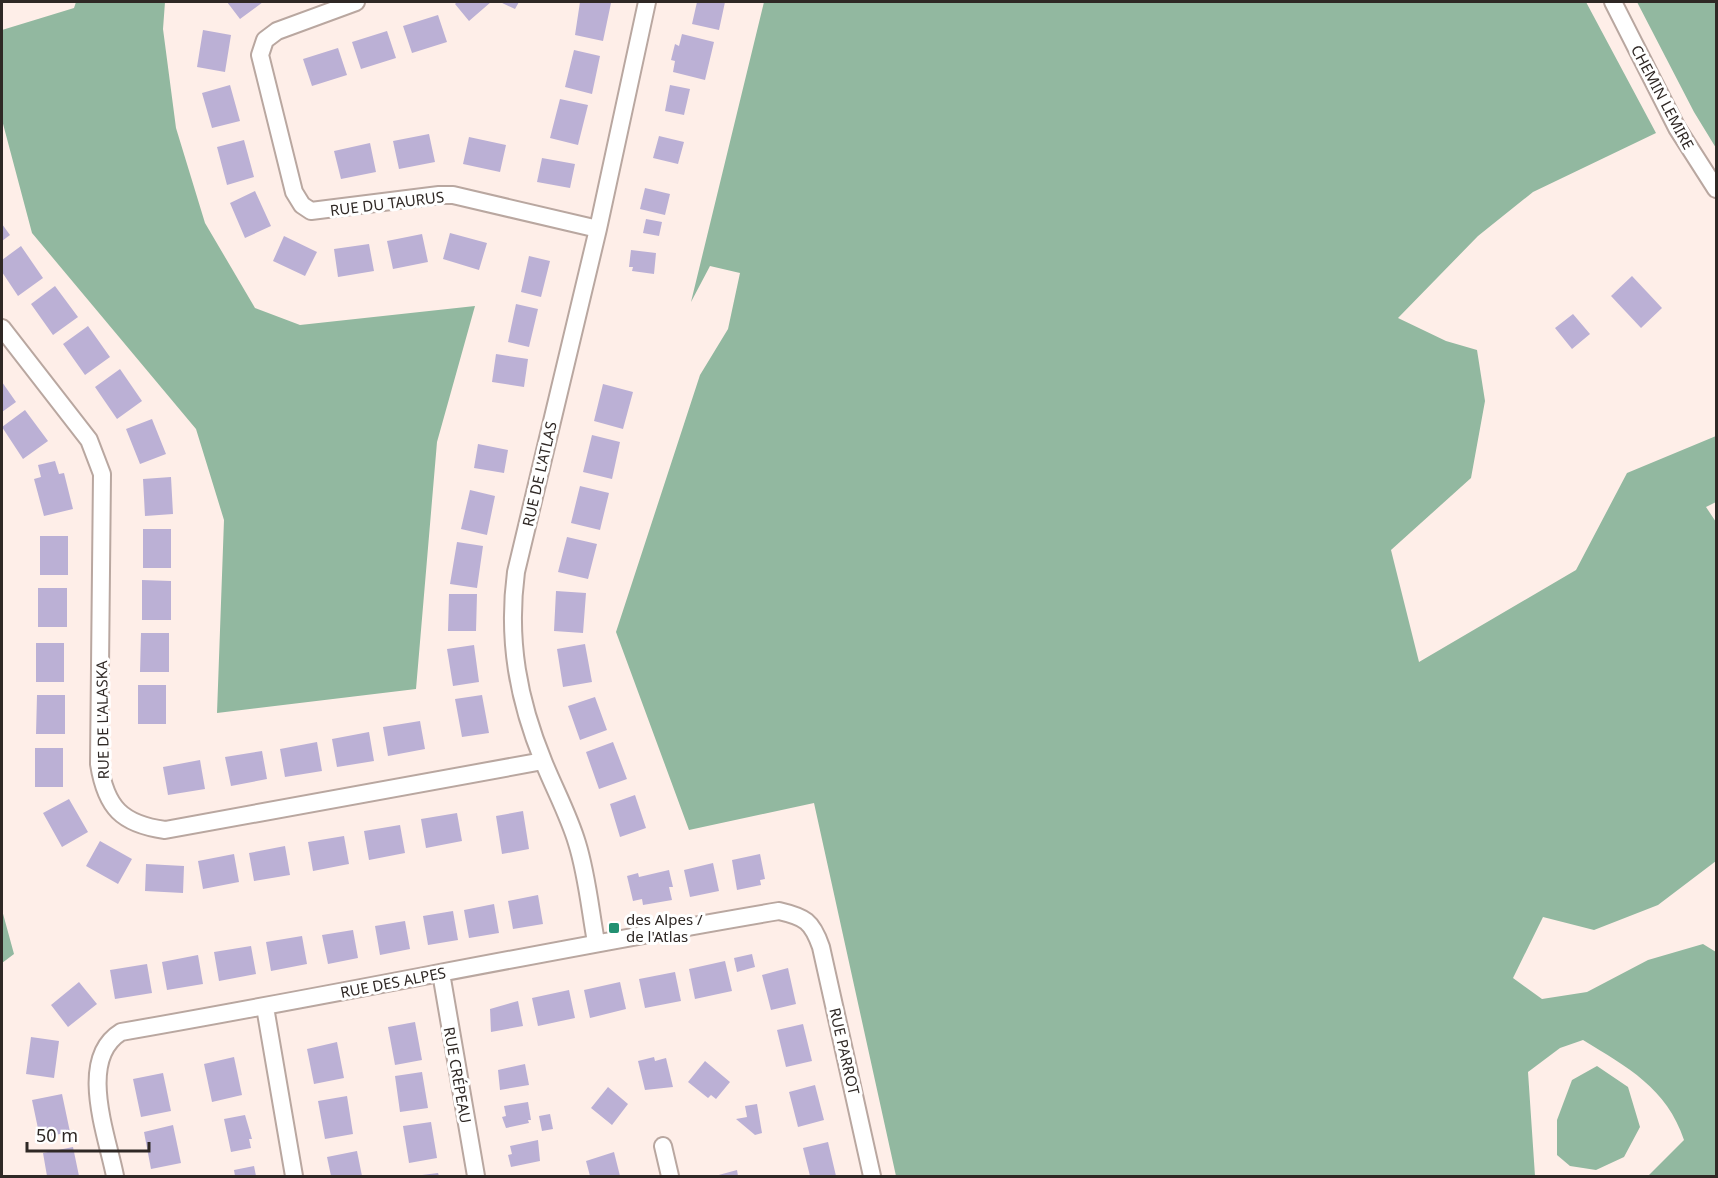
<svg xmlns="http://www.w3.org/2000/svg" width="1718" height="1178" font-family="'Noto Sans',sans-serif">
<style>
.forest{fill:#92b8a0}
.building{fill:#bbb0d5}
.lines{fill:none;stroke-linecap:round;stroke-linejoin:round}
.minor-casing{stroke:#b9a7a0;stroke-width:20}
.minor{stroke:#fff;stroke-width:16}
.poi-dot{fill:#229071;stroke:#fff;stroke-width:2}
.labels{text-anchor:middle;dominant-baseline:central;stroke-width:6;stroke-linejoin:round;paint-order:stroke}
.street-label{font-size:15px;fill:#2f2825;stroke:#fff}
.poi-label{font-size:15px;fill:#2f2825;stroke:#fff;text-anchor:start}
</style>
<rect width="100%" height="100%" fill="#feeee8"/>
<path class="forest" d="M76,2H165L163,29L176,128L205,223L255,308L300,325L475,306L437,442L416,689L217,713L224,520L196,429L32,233L2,120V30L74,8Z
M764,2H1586L1656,133L1533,192L1478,236L1398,318L1446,341L1477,350L1485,401L1471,478L1391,550L1419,662L1576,570L1627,473L1716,436V502L1706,507L1716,522V861L1658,905L1594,930L1543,917L1513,978L1542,999L1587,992L1648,960L1703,944L1716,952V1176H1648L1684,1140C1667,1088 1627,1067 1583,1040L1560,1048L1528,1072L1535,1176H896L814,803L689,830L616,632L700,375L728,329L740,273L710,266L691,302Z
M1637,2H1716V148L1694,112Z
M2,910L14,954L2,963Z
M1597,1066L1628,1087L1640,1127L1624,1157L1596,1170L1570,1166L1557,1155V1120L1572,1080Z"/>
<path class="building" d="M227,2H263L240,19Z
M457,2H491L469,21L455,4Z
M500,2H519L515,9Z
M580,2L611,3L603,41L575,35Z
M697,2H725L719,30L692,24Z
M438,15L447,42L412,53L403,26Z
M203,30L231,35L225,72L197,67Z
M387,31L396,58L361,69L352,42Z
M682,34L714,42L705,80L673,72L675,61L671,60L675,44L679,46Z
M338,48L347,75L312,86L303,59Z
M574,50L600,56L592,94L565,87Z
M230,85L240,121L212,128L202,93Z
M670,85L690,89L684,115L665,111Z
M560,99L588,105L578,145L550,138Z
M429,134L435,162L399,169L393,141Z
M659,136L684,142L678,164L653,158Z
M469,137L506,145L500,172L463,164Z
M244,140L254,177L227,185L217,147Z
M370,143L376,172L341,179L334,151Z
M542,158L575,164L570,188L537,182Z
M645,188L670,194L665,215L640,209Z
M255,191L271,226L245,238L230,203Z
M646,219L662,222L659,236L643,233Z
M2,224L10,235L2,241Z
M450,233L487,243L479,270L443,259Z
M422,234L428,262L393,269L387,241Z
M284,236L317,252L305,276L273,261Z
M369,244L374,271L338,277L334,249Z
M21,246L43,278L18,296L2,272V260Z
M631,250L656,253L654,274L632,271L633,267H629Z
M529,256L550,261L541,297L521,292Z
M1632,276L1662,308L1641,328L1611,296Z
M55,286L78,317L53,335L31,304Z
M516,304L538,309L529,347L508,342Z
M1573,314L1590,334L1572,349L1555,328Z
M88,326L110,357L85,375L63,344Z
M496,354L528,359L524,387L492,382Z
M120,369L142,401L117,419L95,387Z
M2,382L16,402L2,412Z
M603,384L633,392L623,429L594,421Z
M25,410L48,441L23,459L2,427Z
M152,419L166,454L140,464L126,429Z
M592,435L620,442L612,479L583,472Z
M478,444L508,450L504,473L474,468Z
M55,461L59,474L64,473L73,509L44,516L34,479L41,477L38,465Z
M171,477L173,514L145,516L143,479Z
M580,486L609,493L600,530L571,523Z
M470,490L495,496L487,535L461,529Z
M143,529H171V568H143Z
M40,536H68V575H40Z
M567,537L597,544L588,579L558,572Z
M457,542L483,546L477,588L450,584Z
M142,580L171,581V620H142Z
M38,588H67V627H38Z
M556,591L586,593L583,633L554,631Z
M449,594H477L476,631H448Z
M141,633H169V672H140Z
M36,643H64V682H36Z
M585,644L592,682L563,687L557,649Z
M474,645L479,682L453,686L447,649Z
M138,685H166V724H138Z
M37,695H65V734H36Z
M482,695L489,733L462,737L455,699Z
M595,697L607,730L580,740L568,706Z
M420,721L425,749L388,756L383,727Z
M369,732L374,761L337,767L332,739Z
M317,742L322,771L285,777L280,749Z
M613,742L627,779L599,789L586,752Z
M35,748H63V787H35Z
M262,751L267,779L231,786L225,757Z
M200,760L205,789L168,795L163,767Z
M635,795L646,828L620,837L610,804Z
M69,799L88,832L62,847L43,813Z
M523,811L529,849L502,854L496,816Z
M457,813L462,841L426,848L421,819Z
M400,825L405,853L369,860L364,831Z
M344,836L349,864L313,871L308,842Z
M100,841L132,859L118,884L86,866Z
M285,846L290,875L254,881L249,853Z
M234,854L239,882L203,889L198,861Z
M760,854L765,879L760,880L761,885L737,890L732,860Z
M713,863L719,891L690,897L684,870Z
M146,864L184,866L183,893L145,891Z
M669,870L673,887H669L672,900L643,905L642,899L633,901L627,876L638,873L639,877Z
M538,895L543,924L513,929L508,901Z
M494,904L499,933L469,938L464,910Z
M453,911L458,940L428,945L423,916Z
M405,921L410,949L380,955L375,926Z
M353,930L358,958L328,964L322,935Z
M302,936L307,964L271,971L266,942Z
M251,946L256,974L219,981L214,952Z
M752,954L755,967L737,972L734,958Z
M198,955L203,984L167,990L162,962Z
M725,961L732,991L695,999L689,969Z
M147,964L152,993L115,999L110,970Z
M788,968L796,1004L771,1010L762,975Z
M675,972L681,1001L645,1008L639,979Z
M79,982L97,1004L68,1027L51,1005Z
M620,982L626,1009L590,1018L584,990Z
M569,990L575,1018L538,1026L532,998Z
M518,1001L523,1026L491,1032L490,1009Z
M415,1022L422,1060L395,1065L388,1027Z
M803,1024L812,1061L786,1067L777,1030Z
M31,1037L59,1041L54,1078L26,1074Z
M337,1042L344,1078L314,1084L307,1049Z
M234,1057L242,1095L212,1102L204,1064Z
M654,1057L655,1061L666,1058L673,1087L645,1090L638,1061Z
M705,1061L730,1082L716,1099L711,1095L708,1098L688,1082Z
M525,1064L529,1085L500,1090L498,1070Z
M422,1072L428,1108L400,1112L395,1076Z
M163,1073L171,1111L141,1117L133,1079Z
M815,1085L824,1120L798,1127L789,1092Z
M608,1087L628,1104L612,1125L591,1108Z
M62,1094L70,1132L40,1138L32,1100Z
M347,1096L353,1134L325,1139L318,1101Z
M528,1102L531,1120H528L529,1123L506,1128L502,1117L506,1116L504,1106Z
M757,1104L762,1133L755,1135L736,1119L747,1117L745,1106Z
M550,1114L553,1129L542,1131L539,1116Z
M245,1115L252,1139H249L251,1148L231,1152L224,1119Z
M431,1122L437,1158L409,1163L403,1126Z
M173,1125L181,1163L151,1169L144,1132Z
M538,1140L540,1161L511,1167L508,1155L512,1154L510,1146Z
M828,1142L836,1176H810L803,1148Z
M73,1147L79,1176H47L43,1153Z
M357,1151L362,1176H331L327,1157Z
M614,1152L620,1176H590L586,1161Z
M254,1166L256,1176H235L234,1170Z
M737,1170L738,1176H715Z
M438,1173L439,1176H422V1175Z"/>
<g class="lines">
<g class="minor-casing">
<path id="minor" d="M356,2L277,31L265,40L260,55L294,192L302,205L311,211L439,195H453L598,229
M1613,2L1677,128L1716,189
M2,328L89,440L102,474L99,764C106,808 122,824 165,830L543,761
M596,942C590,909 587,875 577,843C569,816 555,790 544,763C518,700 507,640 516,572L598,229L647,2
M441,973L476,1176
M265,1007L294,1176
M663,1146L670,1176
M115,1176C107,1135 77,1059 121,1032C340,994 559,948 779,911C805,917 812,921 821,947L872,1176"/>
</g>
<use href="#minor" class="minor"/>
</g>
<rect class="poi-dot" x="608" y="922" width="12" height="12" rx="3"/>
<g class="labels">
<g class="street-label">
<text transform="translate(1663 97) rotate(62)">CHEMIN LEMIRE</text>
<text transform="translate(387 203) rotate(-7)">RUE DU TAURUS</text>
<text transform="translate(539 474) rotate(-77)">RUE DE L'ATLAS</text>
<text transform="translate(102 720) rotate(-91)">RUE DE L'ALASKA</text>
<text transform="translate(393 982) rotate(-11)">RUE DES ALPES</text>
<text transform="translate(845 1051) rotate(77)">RUE PARROT</text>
<text transform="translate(458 1075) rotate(80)">RUE CRÉPEAU</text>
</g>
<g class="poi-label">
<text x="626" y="919">des Alpes /<tspan x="626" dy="17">de l'Atlas</tspan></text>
</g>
</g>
<rect width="1718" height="1178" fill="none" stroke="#2f2825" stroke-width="6"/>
<path d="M27 1142v9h122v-9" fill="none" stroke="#2f2825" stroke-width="3"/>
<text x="36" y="1142" font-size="18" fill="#2f2825" stroke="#ffffff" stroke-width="4.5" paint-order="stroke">50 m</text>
</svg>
